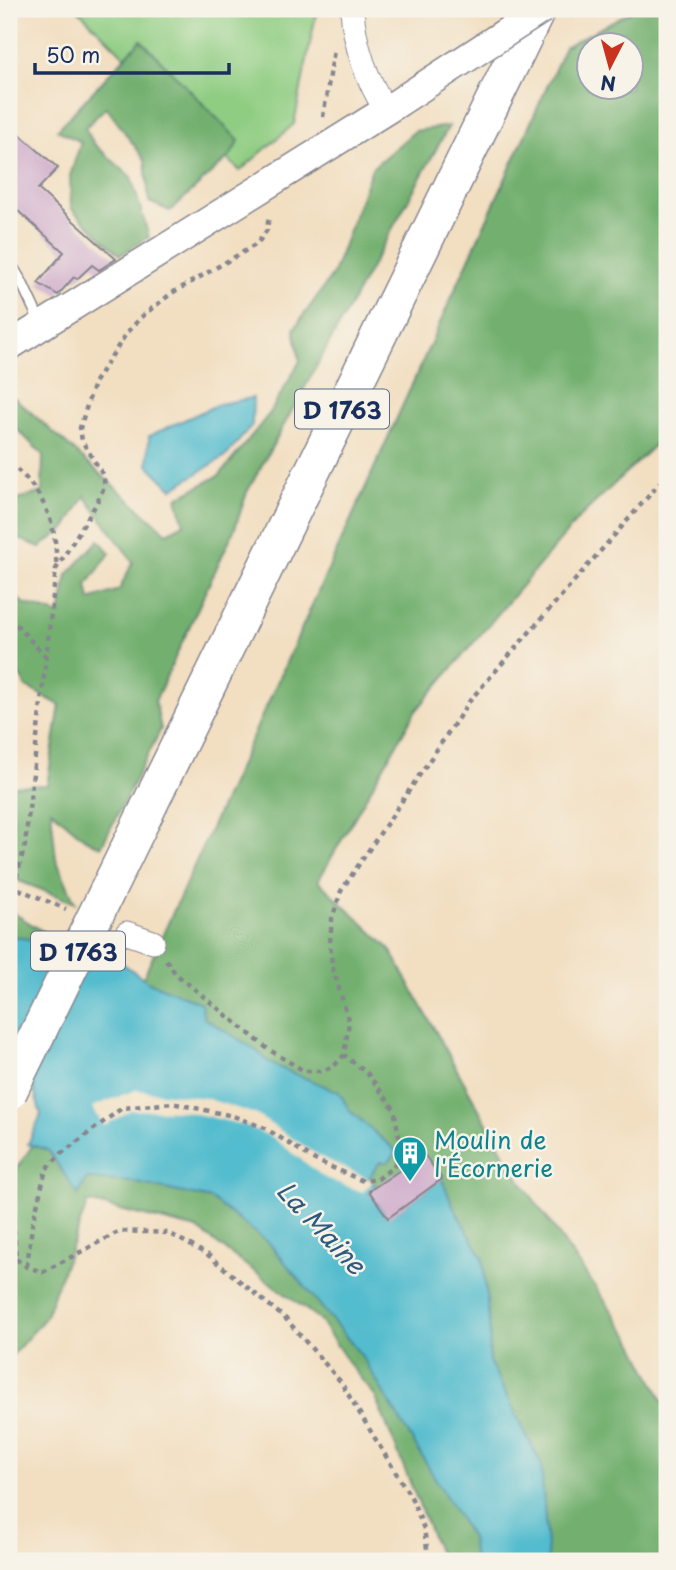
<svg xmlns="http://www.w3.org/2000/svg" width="676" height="1570" font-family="'Playpen Sans',sans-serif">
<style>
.green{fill:#8fcd82;stroke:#557e70;stroke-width:2}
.forest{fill:#73b070;stroke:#477067;stroke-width:2;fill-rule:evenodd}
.water{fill:#52bcce;stroke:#367696;stroke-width:2}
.pier{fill:#f2dec0}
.building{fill:#cda9ca}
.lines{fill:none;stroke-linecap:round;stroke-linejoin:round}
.service-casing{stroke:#86868f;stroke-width:13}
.minor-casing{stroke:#86868f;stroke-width:25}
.tertiary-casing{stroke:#86868f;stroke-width:31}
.primary-casing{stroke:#86868f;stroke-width:38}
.path{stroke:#86868f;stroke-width:4.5;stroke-dasharray:5 5;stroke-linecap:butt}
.service{stroke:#fff;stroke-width:10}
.minor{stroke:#fff;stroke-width:23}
.tertiary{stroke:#fff;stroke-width:28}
.primary{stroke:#fff;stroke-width:35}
.tertiary-bridge-casing{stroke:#86868f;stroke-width:31;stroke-linecap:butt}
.primary-bridge-casing{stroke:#86868f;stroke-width:38;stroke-linecap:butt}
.tertiary-bridge{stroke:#fff;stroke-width:28}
.primary-bridge{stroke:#fff;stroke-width:35}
.labels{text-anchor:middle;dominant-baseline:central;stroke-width:5;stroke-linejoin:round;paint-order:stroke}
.shield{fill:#f7f3e8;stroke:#5d6a87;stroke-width:2}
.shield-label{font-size:23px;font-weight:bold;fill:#1b2f5e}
.culture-label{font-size:24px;fill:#0d838f;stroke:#f7f3e8;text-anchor:start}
.water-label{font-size:26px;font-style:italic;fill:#2c5980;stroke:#f7f3e8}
</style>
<rect width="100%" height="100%" fill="#f7f3e8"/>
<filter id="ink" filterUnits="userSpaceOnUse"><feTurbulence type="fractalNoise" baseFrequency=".0143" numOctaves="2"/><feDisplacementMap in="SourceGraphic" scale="14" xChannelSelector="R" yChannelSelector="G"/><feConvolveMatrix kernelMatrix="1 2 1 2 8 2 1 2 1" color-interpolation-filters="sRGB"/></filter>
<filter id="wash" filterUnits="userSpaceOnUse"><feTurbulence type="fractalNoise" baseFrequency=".00686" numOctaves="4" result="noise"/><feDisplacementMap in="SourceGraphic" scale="28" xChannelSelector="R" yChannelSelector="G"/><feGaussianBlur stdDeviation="1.57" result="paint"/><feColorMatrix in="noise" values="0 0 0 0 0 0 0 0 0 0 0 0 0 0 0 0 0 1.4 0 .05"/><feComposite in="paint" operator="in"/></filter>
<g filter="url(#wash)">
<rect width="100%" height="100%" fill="#f2dec0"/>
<path class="green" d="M77,9H317L294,124L240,171Z"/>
<path class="forest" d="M635,9H662L667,31V433L579,518L415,712L318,881L390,949L511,1167L631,1338L667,1409V1561H442L375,1396L353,1369L319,1319L197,1229L88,1202L45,1318L9,1359V1179L131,1005L565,47ZM588,46H630V88H588Z
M141,40L239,141L230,156L170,211L149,202L145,160L106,107L85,128L94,144L131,177L149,237L120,255L71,208L70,176L81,142L57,130Z
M449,126L247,492L235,528L155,701L161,729L101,847L85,839L51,810L56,859L75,903L9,877V829L13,830L10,786L47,785L60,705L26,687L9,656V590L23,603L60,615L67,575L99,540L110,553L87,585L90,600L119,590L133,562L85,496L66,528L40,547L9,535V500L11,502L42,492L43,455L9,421V393L167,533L184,524L177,498L220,475L270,413L300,361L294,329L333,274L372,168L415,131Z
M9,910L50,936L42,959L9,946Z"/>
<path class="water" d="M253,398L252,425L227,455L172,489L148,465L149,436L219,404Z
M9,935L46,943L64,959L123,964L149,982L201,1003L204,1018L253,1048L273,1065L339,1092L350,1111L395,1150L394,1156L388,1162H380L368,1179L376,1186L369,1192L388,1217L442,1179L453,1206L483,1258L490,1334L489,1361L541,1464L548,1561H474L471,1538L361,1355L269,1243L211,1199L132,1182L86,1179L78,1195L48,1150L28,1144L41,1115L32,1083L9,1055Z"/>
<path class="pier" d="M136,1090L205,1098L255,1114L321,1157L373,1181L363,1192L325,1178L272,1137L244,1125L184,1111L131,1110L104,1126L92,1107Z"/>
<g id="blocks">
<path class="building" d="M9,125L58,168L38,189L116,259L99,270L92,265L77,279L74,277L58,295L38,283L64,252L9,203Z
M424,1154L442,1179L388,1218L369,1191Z"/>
</g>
</g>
<g filter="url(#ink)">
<use href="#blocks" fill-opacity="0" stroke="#86868f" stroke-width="2"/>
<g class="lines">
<g class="service-casing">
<path id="service" d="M9,261L22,283L41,324"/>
</g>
<g class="minor-casing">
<path id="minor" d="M352,9C354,44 367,81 386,110
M127,933L153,942"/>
</g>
<g class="tertiary-casing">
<path id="tertiary" d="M9,346L396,104"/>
</g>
<g class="primary-casing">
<path id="primary" d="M147,810L538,9"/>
</g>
<path class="path" d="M323,117L334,50
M9,463C42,488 58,524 56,565
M9,617L45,656
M9,885L66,909
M14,887L25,845L56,569L95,506L105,485L103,475L82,441L80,428L94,383L128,331L146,313L172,293L257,244L267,230L269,215
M166,960L176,974L268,1049L304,1071H323L334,1066L344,1055L349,1022L332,965L330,942L332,919L341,891L471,699L667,475
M9,1190L12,1195L16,1259L27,1267L43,1272L120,1231L169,1233L208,1255L286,1319L340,1381L412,1499L424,1529L429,1561
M27,1266L32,1226L46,1169L62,1153L122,1108L172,1103L233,1116L265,1128L315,1160L363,1181L378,1179L394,1166L400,1142L394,1109L367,1073L344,1055"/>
<use href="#service" class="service"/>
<use href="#minor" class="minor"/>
<use href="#tertiary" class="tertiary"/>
<use href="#primary" class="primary"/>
<g class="tertiary-bridge-casing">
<path id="tertiary-bridge" d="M396,104L542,9"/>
</g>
<g class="primary-bridge-casing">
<path id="primary-bridge" d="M9,1092L147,810"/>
</g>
<use href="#tertiary-bridge" class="tertiary-bridge"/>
<use href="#primary-bridge" class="primary-bridge"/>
</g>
</g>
<defs>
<g id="building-pin" transform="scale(1.75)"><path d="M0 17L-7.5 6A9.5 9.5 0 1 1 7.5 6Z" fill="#0f9aa8" stroke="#f7f3e8"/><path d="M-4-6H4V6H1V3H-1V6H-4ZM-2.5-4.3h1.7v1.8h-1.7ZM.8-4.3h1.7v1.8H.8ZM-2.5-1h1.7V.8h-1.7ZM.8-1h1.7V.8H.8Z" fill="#fff"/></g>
</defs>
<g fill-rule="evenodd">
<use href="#building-pin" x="410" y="1153"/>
</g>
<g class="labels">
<g class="shield">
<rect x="295" y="389.5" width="94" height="39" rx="5"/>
<rect x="31" y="931.5" width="94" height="39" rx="5"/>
</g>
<g class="shield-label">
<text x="342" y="409">D 1763</text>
<text x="78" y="951">D 1763</text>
</g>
<g class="culture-label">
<text x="434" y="1139">Moulin de<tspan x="434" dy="28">l'Écornerie</tspan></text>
</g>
<g class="water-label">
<text transform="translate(322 1227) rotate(47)">La Maine</text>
</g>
</g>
<rect width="676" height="1570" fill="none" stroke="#f7f3e8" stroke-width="35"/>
<g transform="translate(610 66) rotate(186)"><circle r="33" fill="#f7f3e8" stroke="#9fa5b1" stroke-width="2"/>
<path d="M0-5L12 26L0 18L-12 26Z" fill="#c8321e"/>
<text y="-10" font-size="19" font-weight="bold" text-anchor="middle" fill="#1b2f5e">N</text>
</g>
<path d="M35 63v10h194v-10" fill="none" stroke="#1b2f5e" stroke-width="3.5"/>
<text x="46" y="63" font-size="21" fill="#1b2f5e" stroke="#f7f3e8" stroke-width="5" paint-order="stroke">50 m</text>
</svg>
